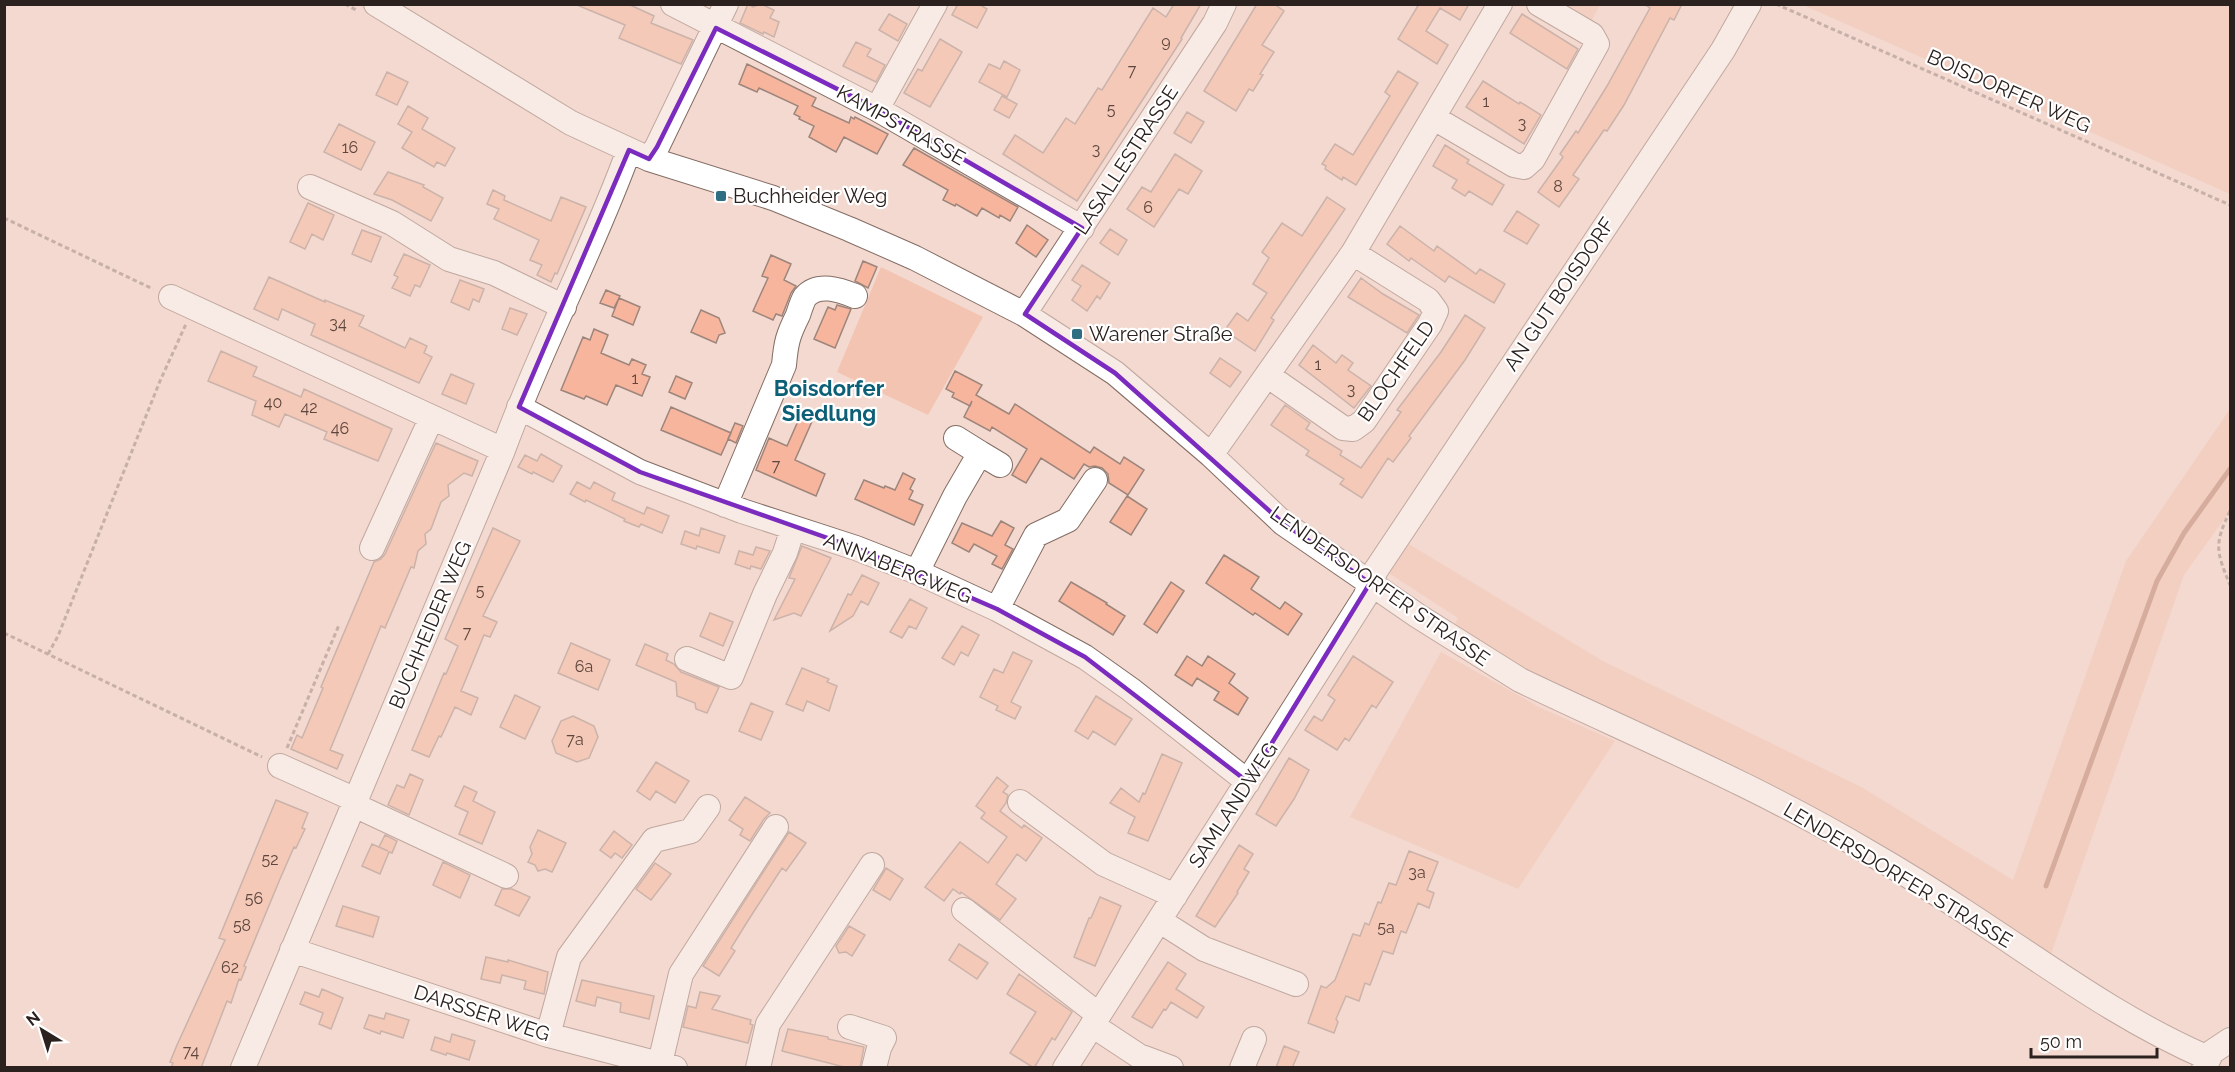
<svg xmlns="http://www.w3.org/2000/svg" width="2235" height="1072" font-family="Raleway,sans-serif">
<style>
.green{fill:#f3c4b2}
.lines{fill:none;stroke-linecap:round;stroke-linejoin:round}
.stream{stroke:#b47860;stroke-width:5}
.building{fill:#f6b59c;stroke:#9d857c;stroke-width:1.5}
.minor-casing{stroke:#846d64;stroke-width:26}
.path{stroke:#907e78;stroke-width:3;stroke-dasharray:4.5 3;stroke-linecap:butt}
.minor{stroke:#fff;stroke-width:24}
.marked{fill:none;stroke:#7b2cbf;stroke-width:4.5;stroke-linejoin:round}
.poi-dot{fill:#2e6e82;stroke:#fff;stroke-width:2}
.labels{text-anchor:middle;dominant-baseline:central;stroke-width:4.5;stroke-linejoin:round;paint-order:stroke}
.number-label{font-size:16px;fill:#5e463e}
.street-label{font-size:20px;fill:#2b211e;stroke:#fff}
.poi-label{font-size:20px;fill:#2b211e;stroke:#fff;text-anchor:start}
.quarter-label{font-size:22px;font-weight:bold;fill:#0c5f76;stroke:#fff}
</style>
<rect width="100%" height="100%" fill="#f3d9cf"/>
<path class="green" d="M1554,5H1600L1589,25Z
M1803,5H2230V194Z
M881,267L983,317L928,415L837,372Z
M2230,409V511L2184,575L2051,954L1894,853L1806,804L1751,774L1628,717L1533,677L1454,626L1458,618L1387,572L1407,543L1603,661L1863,788L2013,880L2126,561Z
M1441,652L1541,708L1615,741L1518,889L1350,817Z"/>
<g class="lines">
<path class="stream" d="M2046,886L2157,581L2184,533L2230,469"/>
</g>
<path class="building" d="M628,4L654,16L651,23L693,40L681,64L619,38L625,25L577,5Z
M748,4L753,7L761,4L774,10L770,18L779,22L774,37L764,32L763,34L740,23Z
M958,4H979L987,9L977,28L952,15Z
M1174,4H1201L1181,38L1182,39L1077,201L1003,154L1015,135L1043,153L1066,118L1075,124L1098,88L1102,90L1153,8L1166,17Z
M1257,4H1274L1284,11L1262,45L1274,52L1260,74L1263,75L1253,91L1249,89L1236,111L1204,91Z
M1419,4H1469L1460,20L1440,8L1426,31L1448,45L1437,64L1398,39Z
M1644,4H1682L1674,20L1670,18L1624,105L1607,131L1604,130L1573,175L1579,179L1559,207L1538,192L1563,157L1560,154L1576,131L1578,133L1607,86L1650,8Z
M889,14L907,24L898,41L879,30Z
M1522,14L1578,49L1567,69L1510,33Z
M940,39L962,52L930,107L904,93L918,69L922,71Z
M856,42L871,49L867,56L885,65L876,82L843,66Z
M1004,61L1020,70L1007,97L979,82L989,64L1000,69Z
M747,64L816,98L812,106L849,123L851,117L854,119L855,117L888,134L877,154L844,137L836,152L809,137L814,126L799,119L800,117L794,114L798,106L759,88L757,92L739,84Z
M1398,71L1418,83L1356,185L1343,177L1342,180L1325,169L1326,166L1322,164L1335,144L1353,155L1390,96L1385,92Z
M387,72L408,82L397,105L376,95Z
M1483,81L1519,104L1520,102L1541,115L1524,144L1466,107Z
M1002,96L1017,104L1009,118L994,110Z
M408,106L428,118L422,129L455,148L445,166L437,162L434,167L402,148L412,132L398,124Z
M1187,112L1204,122L1191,143L1174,133Z
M339,124L375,142L361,170L324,152Z
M1445,145L1469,160L1467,163L1504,185L1492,205L1469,191L1465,196L1452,188L1457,180L1433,166Z
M914,148L1018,207L1010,221L1000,215L999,218L982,208L977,216L956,204L955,206L943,200L948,190L903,165Z
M1175,154L1202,171L1188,194L1179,189L1154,227L1127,209L1142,187L1151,192Z
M388,172L424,185L423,187L443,198L431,221L392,200L374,194Z
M493,190L505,196L504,200L551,221L561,197L586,207L557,274L555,273L551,282L537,275L542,265L530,260L539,240L494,219L499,209L487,204Z
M1327,197L1345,209L1271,318L1274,320L1255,351L1227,332V327L1237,313L1248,321L1267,293L1253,284L1269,258L1262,252L1282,223L1302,236Z
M308,203L334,215L323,240L312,234L305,249L290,242Z
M1517,211L1539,225L1527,244L1504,231Z
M1027,225L1048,240L1036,257L1016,243Z
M1400,226L1434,251L1437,246L1476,274L1480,269L1505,284L1494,303L1449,276L1445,282L1411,258L1409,261L1387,244Z
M1110,229L1127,240L1118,255L1100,243Z
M362,230L381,237L371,262L352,254Z
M404,254L430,265L420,287L415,285L410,296L392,288L398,277L394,275Z
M771,255L791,264L784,280L796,286L791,293L782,316L776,314L773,320L753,311L768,278L762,276Z
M863,261L877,267L868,288L855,281Z
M1082,265L1110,283L1100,299L1097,296L1087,311L1072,300L1081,286L1072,280Z
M269,277L325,302V300L364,316L359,326L405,348L410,338L427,346L424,353L432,357L419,383L311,335L315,324L282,309L278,320L254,309Z
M1361,278L1383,294L1419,315L1407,333L1348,297Z
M460,280L484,289L479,302L473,299L469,310L451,302Z
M606,290L620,296L614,308L600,303Z
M619,298L640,307L633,325L612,316Z
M837,305L851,309L835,348L814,339L828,307L835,310Z
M510,308L527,314L517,335L502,329Z
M701,310L719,318L725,333L719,335L716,343L691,332Z
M1465,315L1485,328L1465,360L1409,436L1411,438L1393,462L1388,458L1362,498L1340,484L1344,479L1306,455L1309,451L1271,425L1285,405L1310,423L1306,429L1342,451L1340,455L1361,468L1401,412L1397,410L1441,352Z
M594,329L608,335L601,353L629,365L632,359L646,365L642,374L650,377L642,396L616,385L607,405L586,396L584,399L561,390L583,337L590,340Z
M1313,345L1336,363L1342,355L1353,363L1348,370L1371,386L1354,408L1299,365Z
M221,351L257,367L253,376L301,397L304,389L392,429L378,461L324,439L327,432L285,414L279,427L252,415L256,401L208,381Z
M1220,358L1241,372L1230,387L1210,373Z
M955,371L982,385L976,395L1002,410L1009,414L1015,404L1090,453L1094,447L1120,464L1124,457L1144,470L1128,495L1109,483L1108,474L1102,468L1095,466L1089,467L1084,464L1074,479L1041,458L1026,483L1012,475L1027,449L992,427L990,431L964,417L972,401L970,406L952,397L954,393L946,389Z
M451,374L474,384L466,404L442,394Z
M676,376L692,383L685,399L669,392Z
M671,407L731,433L721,455L661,430Z
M802,412L814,417L795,460L825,474L816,496L756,470L769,438L787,446Z
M735,423L743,426L736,443L728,439Z
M436,443L478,461L472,476L464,473L448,485L449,496L441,502L431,529L425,534L426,544L418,551L414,568L411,567L385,628L381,626L330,750L343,755L337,769L291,749L297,735L302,738L323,688L321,687L374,562L381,559L385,554Z
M541,454L562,466L553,482L533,472L532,474L518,467L525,455L537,461Z
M903,473L915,479L910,489L913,491L909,499L923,505L914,525L855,499L864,480L884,488L885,486L895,490Z
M577,482L590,489L594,482L615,493L612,500L644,514L647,507L669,516L662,533L641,524L639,527L624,521L625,519L586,500L585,502L570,494Z
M1127,496L1147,509L1131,535L1110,522Z
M1001,521L1014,528L1005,545L1013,549L1002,569L992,564L997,556L974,544L969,552L952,543L962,523L992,536Z
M493,528L520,541L483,616L497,622L490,637L484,635L461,691L478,698L471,715L455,707L441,737L439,736L429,757L412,750L444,673L446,674L458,646L445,639Z
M701,528L725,536L719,553L697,546L696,549L681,544L685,531L699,536Z
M802,546L831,558L801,616L794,613L774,620L795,579L789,578Z
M756,547L770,551L761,569L751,566L750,569L735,564L739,551L753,555Z
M1224,555L1259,577L1251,589L1280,609L1285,602L1302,614L1288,635L1255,613L1253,615L1206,583Z
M862,575L879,583L868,605L861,601L853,616L830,631L848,594L851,595Z
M1071,582L1107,603L1106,604L1125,616L1113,635L1059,601Z
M1171,582L1184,591L1157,633L1144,624Z
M910,599L927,608L916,629L909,626L902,638L890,632Z
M710,613L733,622L723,646L700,636Z
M962,626L979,635L968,656L961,652L954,665L942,658Z
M571,643L610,660L598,690L558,673Z
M645,644L668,654L666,660L674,664L681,672L719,687L707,713L696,709L695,703L677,696L676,682L636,665Z
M1013,652L1032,661L1011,702L1021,707L1015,719L996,710L998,706L980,697L994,669L1003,673Z
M1187,656L1202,666L1208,656L1235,674L1229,683L1248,698L1238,715L1214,700L1219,692L1197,678L1192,686L1175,675Z
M1353,656L1393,682L1376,708L1372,705L1349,741L1345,738L1337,750L1305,730L1314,716L1322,721L1335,700L1328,695Z
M802,668L829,679L827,682L837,686L829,711L807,701L803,711L786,704Z
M515,695L540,707L525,739L500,727Z
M1096,696L1132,719L1115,745L1093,731L1088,739L1075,731Z
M751,703L773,712L761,740L739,731Z
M573,716L594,726L598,737L589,758L577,762L556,753L552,741L561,721Z
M1162,754L1182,763L1148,841L1128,833L1135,817L1110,803L1121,788L1139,802L1143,793L1145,794Z
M1289,758L1309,770L1294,799L1276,826L1256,814Z
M656,762L689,781L675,803L656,791L650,800L637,791Z
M410,774L423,780L409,815L388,805L397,785L404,788Z
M997,777L1008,786L1003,792L1008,795L1006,803L1000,811L1022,828L1024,825L1042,838L1026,861L1017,854L996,884L1016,899L1000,920L961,892L960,894L953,889L944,901L925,887L960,842L988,863L1007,837L981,818L985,813L976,806Z
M464,786L477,792L473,801L495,812L482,844L459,834L468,812L455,806Z
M745,797L770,813L764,819L750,841L740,835L743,829L729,820Z
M276,800L308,813L302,828L305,829L296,848L294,847L280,879L244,966L246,967L241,980L239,979L231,1003L227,1001L201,1068H171L173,1063L170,1062L177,1045L225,940L219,938Z
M538,830L566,843L552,872L545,869L538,871L535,865L528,862L532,854L530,847Z
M614,831L632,845L622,858L615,853L611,858L600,850Z
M789,832L806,843L786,871L782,868L749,919L731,948L735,951L719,976L703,966Z
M385,835L397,841L392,853L389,852L380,874L362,866L372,844L388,851L379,847Z
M1239,845L1253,854L1244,869L1249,872L1237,892L1238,893L1215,927L1196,916Z
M1409,851L1438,862L1427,890L1434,893L1429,908L1418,903L1406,933L1401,931L1393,954L1383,951L1370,985L1365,983L1359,1001L1346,996L1336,1019L1338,1022L1334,1033L1308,1023L1321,986L1326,988L1335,980L1353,934L1360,936L1365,923L1369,925L1378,902L1381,903L1389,883L1396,885Z
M443,862L470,875L460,898L433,885Z
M655,863L671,874L651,900L636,889Z
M886,868L903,879L890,900L873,890Z
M502,889H512L530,897L519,916L495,905Z
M1100,897L1121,906L1095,966L1074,957L1089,918H1091Z
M343,906L379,917L373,937L336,926Z
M849,926L865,935L852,956L846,952L839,953L836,946Z
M959,944L988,963L977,979L949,960Z
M486,957L508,962V960L548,972L544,994L524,989L526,981L502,975L500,983L481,979Z
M1168,962L1186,974L1176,989L1204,1007L1197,1018L1171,1002L1166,1010L1164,1009L1152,1028L1132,1017Z
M1019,974L1072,1012L1055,1040L1052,1038L1034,1068L1010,1053L1036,1012L1007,994Z
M582,980L654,996L649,1019L620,1012L621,1003L597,997L595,1006L576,1001Z
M322,989L343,998L331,1029L319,1024L323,1013L300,1004L305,992L319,997Z
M700,992L720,996L712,1009L751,1020L750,1024L753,1025L748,1043L683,1027L688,1006L696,1008Z
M386,1013L409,1020L403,1038L381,1031L380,1034L364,1028L369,1015L384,1019Z
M788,1029L828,1037V1039L864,1047L860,1068H848L782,1051Z
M452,1034L475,1041L469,1060L447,1053L446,1055L431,1050L435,1037L450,1042Z
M1284,1046L1299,1052L1292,1068H1276Z"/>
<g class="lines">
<g class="minor-casing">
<path id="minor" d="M376,4L571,123L649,159L773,198L849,229L915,258L1024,314L1115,373L1211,455L1283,523L1418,616L1520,680C1637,736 1758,786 1870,853C1903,872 1935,892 1967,913C2047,965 2120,1020 2208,1058
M673,4L877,109L1082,228
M877,109L935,4
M1434,118L1514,165L1524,167L1533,159L1597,44L1592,35L1539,4
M649,159L657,147L726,4
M310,187L392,223L449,259L494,273L564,307
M171,297L503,450
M1024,314L1215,23L1224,4
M1267,375L1343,428L1353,429L1364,421L1430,324L1436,311L1428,300L1353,253
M519,407L640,472L742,511L856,548L917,572L997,609L1085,657L1130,689L1248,782
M980,453L1000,465
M1211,455L1353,253L1500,4
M725,505L784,365C786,342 788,335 798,315C800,309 802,302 805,297C818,282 840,290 855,296
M372,548L431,419
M917,572L955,496L980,453L956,438
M997,609L1036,535L1068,520L1095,480
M687,659L731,677L765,594L785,553L793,528
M280,766L356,800
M1020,802L1104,864L1175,896
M354,805L506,876
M964,910L1099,1015
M1160,921L1204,949L1296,984
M292,950L548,1035L675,1068
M1092,1025L1139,1056L1171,1068
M850,1027L884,1038L879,1048L874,1068
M548,1035L569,957L654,840L691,831L708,807
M660,1063L681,974L776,827
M243,1068L503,450C540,348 592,252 629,150
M758,1068L768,1024L872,865
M1065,1068L1365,597L1376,570L1723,50L1749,4
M1242,1068L1254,1039
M2204,1068L2212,1052L2230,1040"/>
</g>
<path class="path" d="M345,4L358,11
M1776,4L2230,205
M4,218L153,289
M2230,511C2214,544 2216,551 2230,585
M4,633L262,757
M48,654L58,636L160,381L186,324
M287,748L339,625"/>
<use href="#minor" class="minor"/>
</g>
<path d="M0 0H2235V1072H0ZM716,28L877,109L1082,228L1025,314L1115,373L1283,523L1370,583L1248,782L1085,657L997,609L856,548L640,472L519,407L629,150L649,159L657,147Z" fill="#f3d9cf" fill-opacity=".55" fill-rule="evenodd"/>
<path class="marked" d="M716,28L877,109L1082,228L1025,314L1115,373L1283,523L1370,583L1248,782L1085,657L997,609L856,548L640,472L519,407L629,150L649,159L657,147Z"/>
<g class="poi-dot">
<rect x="715" y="190" width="12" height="12" rx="3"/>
<rect x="1071" y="328" width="12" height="12" rx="3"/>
</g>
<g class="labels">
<g class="number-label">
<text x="1166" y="41">9</text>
<text x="1132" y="70">7</text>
<text x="1486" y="101">1</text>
<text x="1111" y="109">5</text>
<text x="1522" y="123">3</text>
<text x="350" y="147">16</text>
<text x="1096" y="149">3</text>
<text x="1558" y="186">8</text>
<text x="1148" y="207">6</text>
<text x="338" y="323">34</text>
<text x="1318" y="364">1</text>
<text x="635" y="378">1</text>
<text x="1351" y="389">3</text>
<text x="273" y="402">40</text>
<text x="309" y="407">42</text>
<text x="340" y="428">46</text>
<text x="776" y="465">7</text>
<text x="480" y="590">5</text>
<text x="467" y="632">7</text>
<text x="584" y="666">6a</text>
<text x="575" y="739">7a</text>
<text x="270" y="859">52</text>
<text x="1417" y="872">3a</text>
<text x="254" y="898">56</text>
<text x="242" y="925">58</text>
<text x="1386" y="927">5a</text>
<text x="230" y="967">62</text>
<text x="191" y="1051">74</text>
</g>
<g class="street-label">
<text transform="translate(2009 91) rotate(24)">BOISDORFER WEG</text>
<text transform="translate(901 125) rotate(29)">KAMPSTRASSE</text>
<text transform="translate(1126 160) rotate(-57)">LASALLESTRASSE</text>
<text transform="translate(1559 294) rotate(-56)">AN GUT BOISDORF</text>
<text transform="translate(1396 371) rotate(-55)">BLOCHFELD</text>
<text transform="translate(898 568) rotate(22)">ANNABERGWEG</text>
<text transform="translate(1380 586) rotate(35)">LENDERSDORFER STRASSE</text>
<text transform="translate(430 625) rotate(-67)">BUCHHEIDER WEG</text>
<text transform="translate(1233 805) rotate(-57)">SAMLANDWEG</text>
<text transform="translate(1898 875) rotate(31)">LENDERSDORFER STRASSE</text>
<text transform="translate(482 1013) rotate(18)">DARSSER WEG</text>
</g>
<g class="poi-label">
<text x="733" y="196">Buchheider Weg</text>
<text x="1089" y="334">Warener Straße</text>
</g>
<g class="quarter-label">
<text x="829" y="388">Boisdorfer<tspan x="829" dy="25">Siedlung</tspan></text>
</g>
</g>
<rect width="2235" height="1072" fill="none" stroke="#2b211e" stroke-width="12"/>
<g transform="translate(42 1030) rotate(322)" stroke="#ffffff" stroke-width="4.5" paint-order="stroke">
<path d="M0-4.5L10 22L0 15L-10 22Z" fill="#2b211e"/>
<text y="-9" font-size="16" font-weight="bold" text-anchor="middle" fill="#2b211e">N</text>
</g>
<path d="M2031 1048v9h126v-9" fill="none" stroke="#2b211e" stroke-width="3"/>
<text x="2040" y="1048" font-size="18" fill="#2b211e" stroke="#ffffff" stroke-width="4.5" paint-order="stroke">50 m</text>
</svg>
